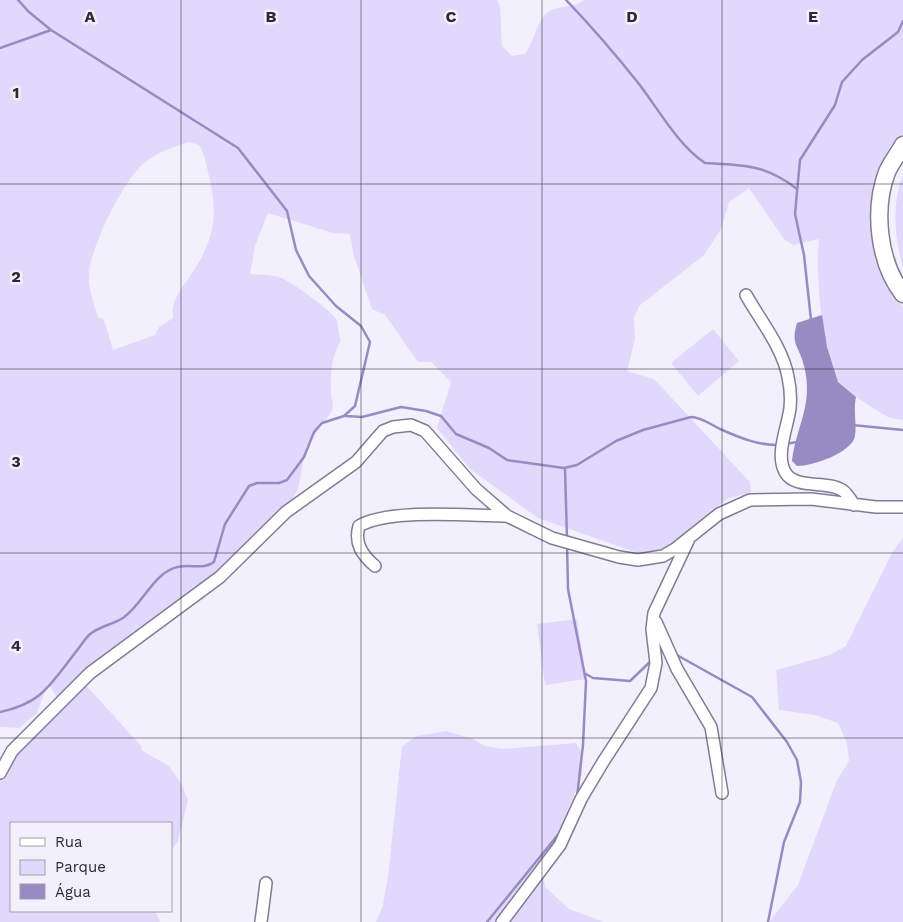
<svg xmlns="http://www.w3.org/2000/svg" width="903" height="922" font-family="'Work Sans',sans-serif">
<style>
.green{fill:#e0d9fc;fill-rule:evenodd}
.water{fill:#978bc1}
.lines{fill:none;stroke-linecap:round;stroke-linejoin:round}
.stream{stroke:#978bc1;stroke-width:2.5}
.minor-casing{stroke:#817c96;stroke-width:14}
.highway-casing{stroke:#817c96;stroke-width:19}
.minor{stroke:#fff;stroke-width:11}
.highway{stroke:#fff;stroke-width:16}
.grid{fill:none;stroke:#2b2934;stroke-width:1;stroke-opacity:0.55}
.grid-label{font-size:16px;text-anchor:middle;font-weight:bold;fill:#2b2934;stroke:#f2f0fc;stroke-width:5;stroke-linejoin:round;paint-order:stroke}
</style>
<rect width="100%" height="100%" fill="#f2f0fc"/>
<path class="green" d="M0,0H497L500,6L502,46L512,56L525,54C534,42 536,22 547,13C558,4 573,9 584,0H903V140L886,170V274L903,308V420C898,419 892,419 888,417C880,413 842,388 838,382C822,358 815,268 819,239L793,245L784,239L749,188L729,202L721,229L704,255L639,306L634,318L635,338L627,371L654,379L750,482L751,492L727,499L693,526L674,547L654,553L635,552L538,518L470,469L437,428L451,382L431,362H418L385,315L372,309L354,256L350,234L333,233L268,213L255,246L250,274C261,275 271,274 281,278C291,281 335,313 337,321C339,327 338,333 341,340C332,355 330,374 331,391C331,399 334,404 332,411L306,447L298,489L288,507L231,567L84,683L142,747L141,750L169,766L182,785L188,800L178,841L171,852V823H11V911H155L160,922H0V778L12,755L61,704L48,683L37,713L19,728L0,727ZM189,142L199,145C205,155 206,164 209,176C218,213 215,238 194,270C185,285 170,299 173,318L159,327L155,335L113,350L104,320L98,317C94,304 88,288 89,275C90,248 119,192 136,171C149,155 170,148 189,142Z
M903,175V269C895,237 891,206 903,175Z
M713,329L739,361L698,396L671,363Z
M903,538V922H769L798,885L837,780L849,761L847,743L838,723L815,715L779,710L776,670L830,655L846,646L893,551Z
M577,619L586,679L545,685L537,624Z
M446,731L473,739L485,746L502,749L576,743L582,754V775L543,871L545,887L569,909L604,922H376L383,905L388,877L402,746L417,736Z"/>
<path class="water" d="M822,315L827,347L838,382L856,397C853,410 857,423 855,436C852,453 812,466 797,466L792,461C796,426 814,405 804,366C800,347 790,345 797,323Z"/>
<g class="lines">
<path class="stream" d="M566,0C592,27 616,55 639,84C659,110 678,145 705,163C743,165 765,164 797,189
M0,48L51,30
M811,320L804,255L795,214L800,160L835,105L842,82L862,60L898,32L903,21
M346,416L362,417L401,407L426,411L441,416L456,434L489,448L507,460L564,468L577,465L616,441L643,430L691,417C701,417 710,424 720,429C738,437 759,446 780,445
M852,425L903,430
M785,444L797,442
M565,468L567,539
M567,545L568,589L586,681L583,745L577,797
M675,654L752,697L787,742L797,760L801,782L800,802L784,842L768,922
M586,674L593,678L630,681L652,660
M0,712C42,703 50,685 75,653C80,647 84,640 89,635C99,626 112,625 123,618C138,608 147,588 161,576C182,557 200,573 214,562L225,524L249,486L257,483H279L287,480L304,457L314,432L322,423L344,416L355,406L370,342L361,326L336,306L309,276L296,250L287,211L238,148L51,30L29,12L18,0
M487,922L561,831"/>
<g class="minor-casing">
<path id="minor" d="M746,295C760,320 783,348 788,377C790,386 791,398 790,408C788,426 775,454 785,472C795,490 826,480 842,490C847,493 851,500 854,505
M375,566C362,555 354,543 359,526C390,508 469,516 507,516
M656,622L677,669L711,727L722,793
M0,773L12,751L90,673L220,577L286,512L356,462L383,431L393,427L411,425L425,431L476,489L507,516L552,538L619,557L638,560L663,556L675,549L719,514L750,500L811,499L876,507H903
M261,922L266,883
M502,922L560,845L581,799L603,762L651,688L656,663L652,629L654,613L688,541"/>
</g>
<g class="highway-casing">
<path id="highway" d="M903,145C898,154 891,163 887,172C873,209 878,262 903,294"/>
</g>
<use href="#minor" class="minor"/>
<use href="#highway" class="highway"/>
</g>
<path class="grid" d="M181,0V922M361,0V922M542,0V922M722,0V922M0,184H903M0,369H903M0,553H903M0,738H903"/>
<g class="grid-label">
<text x="90" y="22">A</text>
<text x="271" y="22">B</text>
<text x="451" y="22">C</text>
<text x="632" y="22">D</text>
<text x="813" y="22">E</text>
<text x="16" y="98">1</text>
<text x="16" y="282">2</text>
<text x="16" y="467">3</text>
<text x="16" y="651">4</text>
</g>
<rect x="10" y="822" width="162" height="90" fill="#f2f0fc" stroke="#a2a0ac"/>
<rect x="20" y="838" width="25" height="8" fill="#ffffff" stroke="#a2a0ac"/>
<text x="55" y="847" font-size="15" fill="#2b2934">Rua</text>
<rect x="20" y="860" width="25" height="15" fill="#e0d9fc" stroke="#a2a0ac"/>
<text x="55" y="872" font-size="15" fill="#2b2934">Parque</text>
<rect x="20" y="884" width="25" height="15" fill="#978bc1" stroke="#a2a0ac"/>
<text x="55" y="897" font-size="15" fill="#2b2934">Água</text>
</svg>
